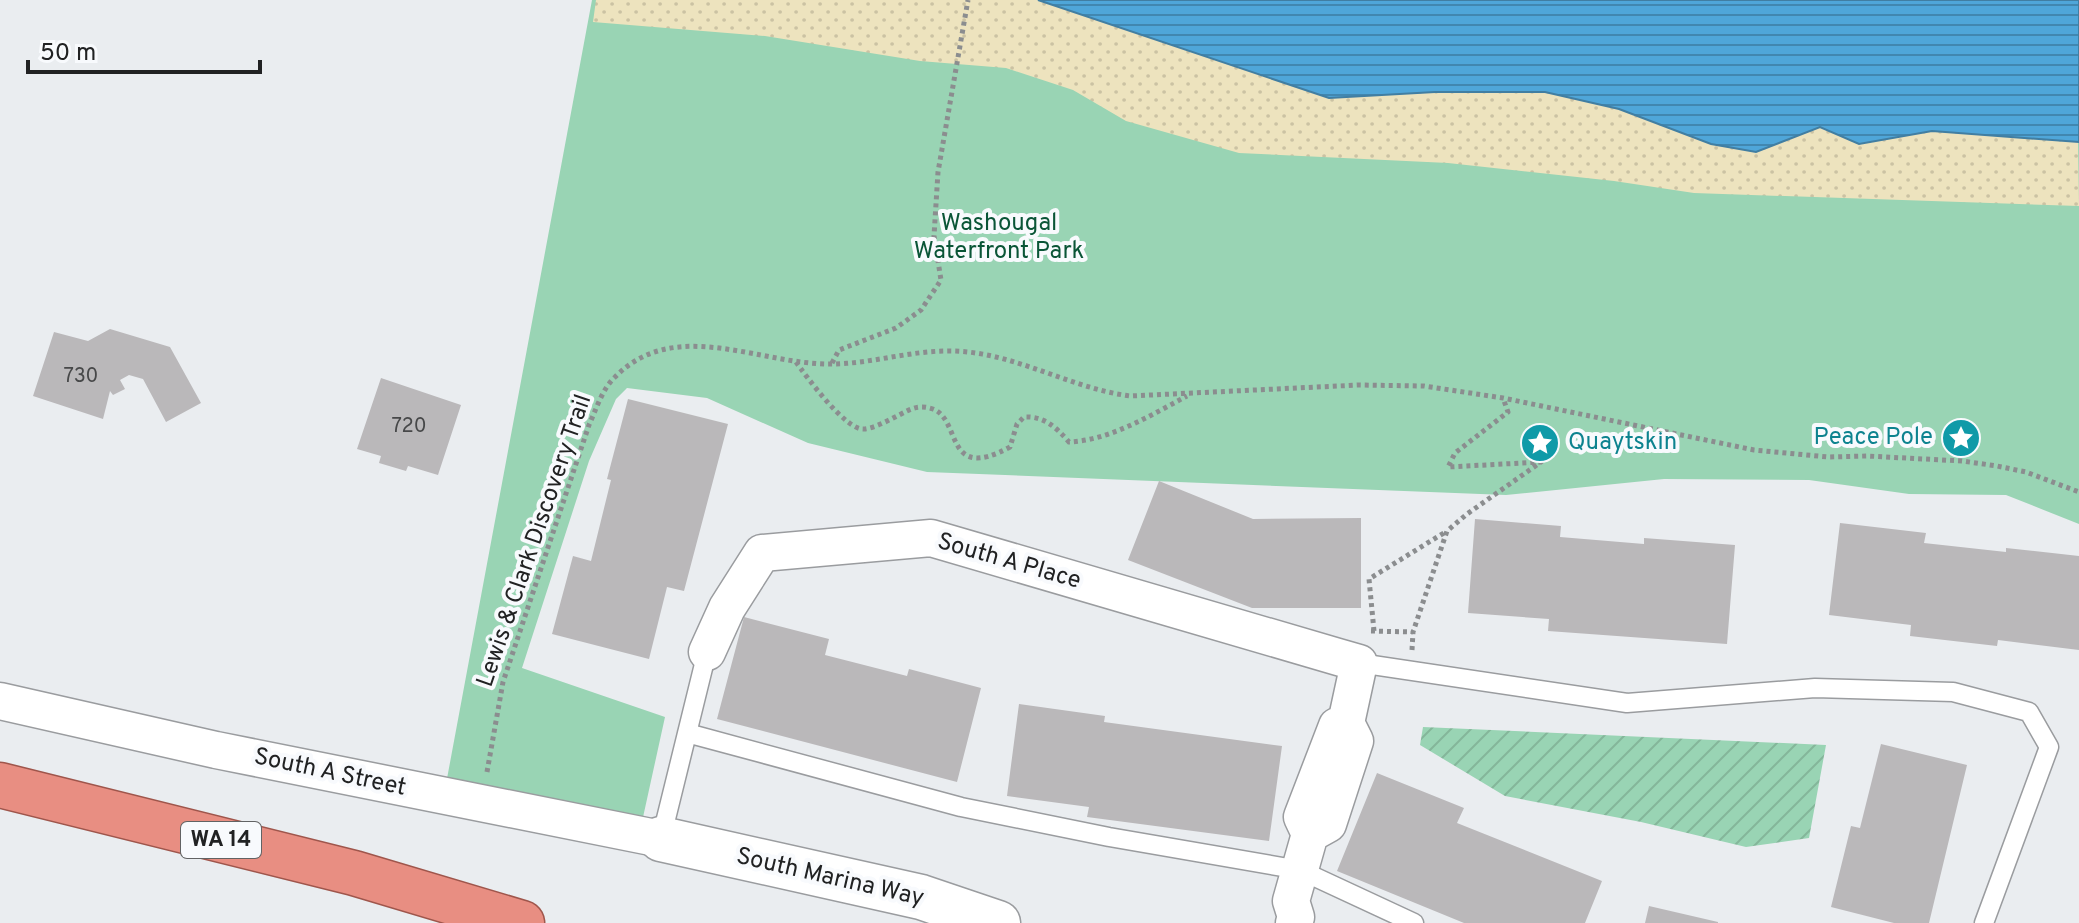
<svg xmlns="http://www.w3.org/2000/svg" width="2079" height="923" font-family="Overpass,sans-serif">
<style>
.green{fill:#99d4b4}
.sand{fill:url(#sand-dots)}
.garden{fill:url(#garden-furrows)}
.water{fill:url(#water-rules);stroke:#417ea2;stroke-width:2}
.building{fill:#bab8ba}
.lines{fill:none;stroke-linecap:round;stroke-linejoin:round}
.service-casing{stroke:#9a9c9f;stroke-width:21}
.minor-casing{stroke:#9a9c9f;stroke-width:39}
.tertiary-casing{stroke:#9a9c9f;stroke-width:47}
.trunk-casing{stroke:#9f564c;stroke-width:47}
.path{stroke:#8b8d8f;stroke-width:5;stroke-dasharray:4 4;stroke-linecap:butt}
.service{stroke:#fff;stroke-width:18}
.minor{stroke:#fff;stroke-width:36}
.tertiary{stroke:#fff;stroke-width:44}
.trunk{stroke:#e88e82;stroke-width:44}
.labels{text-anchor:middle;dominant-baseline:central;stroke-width:8;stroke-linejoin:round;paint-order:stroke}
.number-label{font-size:20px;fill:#474849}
.shield{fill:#f8fafd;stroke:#626364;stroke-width:2}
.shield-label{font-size:22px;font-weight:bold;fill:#212223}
.park-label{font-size:24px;fill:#0a5537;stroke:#f8fafd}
.culture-label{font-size:24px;fill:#0d838f;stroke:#f8fafd;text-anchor:end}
.street-label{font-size:24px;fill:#212223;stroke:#f8fafd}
</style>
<defs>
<pattern id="sand-dots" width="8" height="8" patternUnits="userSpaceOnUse" patternTransform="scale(2)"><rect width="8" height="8" fill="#ede3be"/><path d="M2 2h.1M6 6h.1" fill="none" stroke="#cbc2a3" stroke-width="1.8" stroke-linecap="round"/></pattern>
<pattern id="garden-furrows" width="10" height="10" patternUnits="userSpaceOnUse" patternTransform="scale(2)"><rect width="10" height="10" fill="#99d4b4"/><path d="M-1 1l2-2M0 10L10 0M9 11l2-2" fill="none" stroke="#84b69a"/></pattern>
<pattern id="water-rules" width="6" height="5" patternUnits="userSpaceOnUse" patternTransform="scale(2)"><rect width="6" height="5" fill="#4fa6d9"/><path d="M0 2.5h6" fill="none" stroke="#4187b0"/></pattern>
</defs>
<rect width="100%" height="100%" fill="#eaedf0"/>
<path class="green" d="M592,0H1038L1062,9L2079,142V524L2006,495L1909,494L1809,480L1664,479L1506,495L927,472L808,443L707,398L627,388L616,399L589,461L522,668L665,717L640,831L446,784Z"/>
<path class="sand" d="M596,0H1038L1329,98L1435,92H1545L1619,109L1756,152L1820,127L1859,144L1932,131L2078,142L2079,206L1694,193L1614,181L1448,163L1239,153L1126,121L1073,90L1006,68L920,61L765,36L593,22Z"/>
<path class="garden" d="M1423,727L1826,745L1809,838L1746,847L1641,822L1505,796L1420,745Z"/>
<path class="water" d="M1038,0H2079V142L1932,131L1859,144L1820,127L1756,152L1711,144L1619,109L1545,92H1435L1329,98Z"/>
<path class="building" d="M110,329L170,347L201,403L166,422L143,379L129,375L120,380L125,389L113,395L110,391L103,419L33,396L54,332L88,341Z
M381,378L461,405L438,475L408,466L406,471L379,463L381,456L357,449Z
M628,399L728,424L684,591L667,587L649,659L552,634L573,556L591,561L611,480L607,479Z
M1159,481L1253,519L1361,518V608H1252L1128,560Z
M1475,519L1561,526L1560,537L1644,544V538L1735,545L1727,644L1548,631L1549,619L1468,613Z
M1840,523L1926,533L1924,543L2006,552V548L2079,556V650L1998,640L1997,646L1910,636L1911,625L1829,615Z
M744,617L829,639L825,655L907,676L909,669L981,688L957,782L717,719Z
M1019,704L1105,716L1104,722L1282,746L1269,841L1087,817L1089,807L1007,796Z
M1881,744L1967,765L1929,923H1894L1831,907L1851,826L1860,828Z
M1377,773L1464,808L1457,823L1602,881L1585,923H1464L1337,871Z
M1649,906L1718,922V923H1645Z"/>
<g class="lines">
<g class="service-casing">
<path id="service" d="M1359,663L1627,703L1815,688L1953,692L2029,712L2049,747L1984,923
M687,733L961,807L1109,837L1300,870L1414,923
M661,839L707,652"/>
</g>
<g class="minor-casing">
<path id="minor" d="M707,652L727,608L762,553L931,538L1338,657L1359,663L1346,723L1355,741L1328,824L1310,834
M0,701L216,750L661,839
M1294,923L1296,917L1291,901L1310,834L1302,817L1337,726"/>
</g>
<g class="tertiary-casing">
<path id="tertiary" d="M661,839L921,897L998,923"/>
</g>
<g class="trunk-casing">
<path id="trunk" d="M0,785L354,873L522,923"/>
</g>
<path class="path" d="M796,362C806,376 846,431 864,429C875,428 889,420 899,415C911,409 918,404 933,409C962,420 944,483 1010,447L1017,424L1024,417C1044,416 1056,427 1069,442C1111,440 1151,415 1187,396
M832,363L839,350L896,328L921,310L941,280L934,236L938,172L968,0
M1371,631L1413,632
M1374,631L1369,579L1447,531
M1412,650L1413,632L1447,531L1467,514L1541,462L1448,467L1455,453L1508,412L1503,398
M487,772L503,682L589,425C596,410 602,389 615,377C675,316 760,365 831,364C870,364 908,351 947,351C1011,350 1068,388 1130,396L1359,385L1424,386L1503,398L1754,450L1828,457L1867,456L1962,461L1997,466L2026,472L2079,492"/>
<use href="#service" class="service"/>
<use href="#minor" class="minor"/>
<use href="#tertiary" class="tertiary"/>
<use href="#trunk" class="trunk"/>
</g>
<defs>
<g id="sight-disc" transform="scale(2)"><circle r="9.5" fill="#0f9aa8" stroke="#f8fafd"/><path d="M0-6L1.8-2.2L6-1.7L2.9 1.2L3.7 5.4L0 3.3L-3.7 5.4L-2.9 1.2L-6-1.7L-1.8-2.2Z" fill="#fff"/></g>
</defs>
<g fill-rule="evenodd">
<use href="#sight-disc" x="1961" y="438"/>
<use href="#sight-disc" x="1540" y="443"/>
</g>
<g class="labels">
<g class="number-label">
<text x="81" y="377">730</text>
<text x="409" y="427">720</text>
</g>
<rect class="shield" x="181" y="822" width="80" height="36" rx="6"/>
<g class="shield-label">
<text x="221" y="840">WA 14</text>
</g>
<g class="park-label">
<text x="999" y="224">Washougal<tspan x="999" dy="28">Waterfront Park</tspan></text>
</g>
<g class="culture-label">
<text x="1933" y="438">Peace Pole</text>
<text x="1568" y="443" text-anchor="start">Quaytskin</text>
</g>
<g class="street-label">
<text transform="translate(535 541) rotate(-71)">Lewis &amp; Clark Discovery Trail</text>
<text transform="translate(1009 562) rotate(16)">South A Place</text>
<text transform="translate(330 773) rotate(12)">South A Street</text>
<text transform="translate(830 878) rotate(13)">South Marina Way</text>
</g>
</g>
<path d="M28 60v12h232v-12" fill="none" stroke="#212223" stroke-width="4"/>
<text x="40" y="60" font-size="24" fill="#212223" stroke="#f8fafd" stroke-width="6" paint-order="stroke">50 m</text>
</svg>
